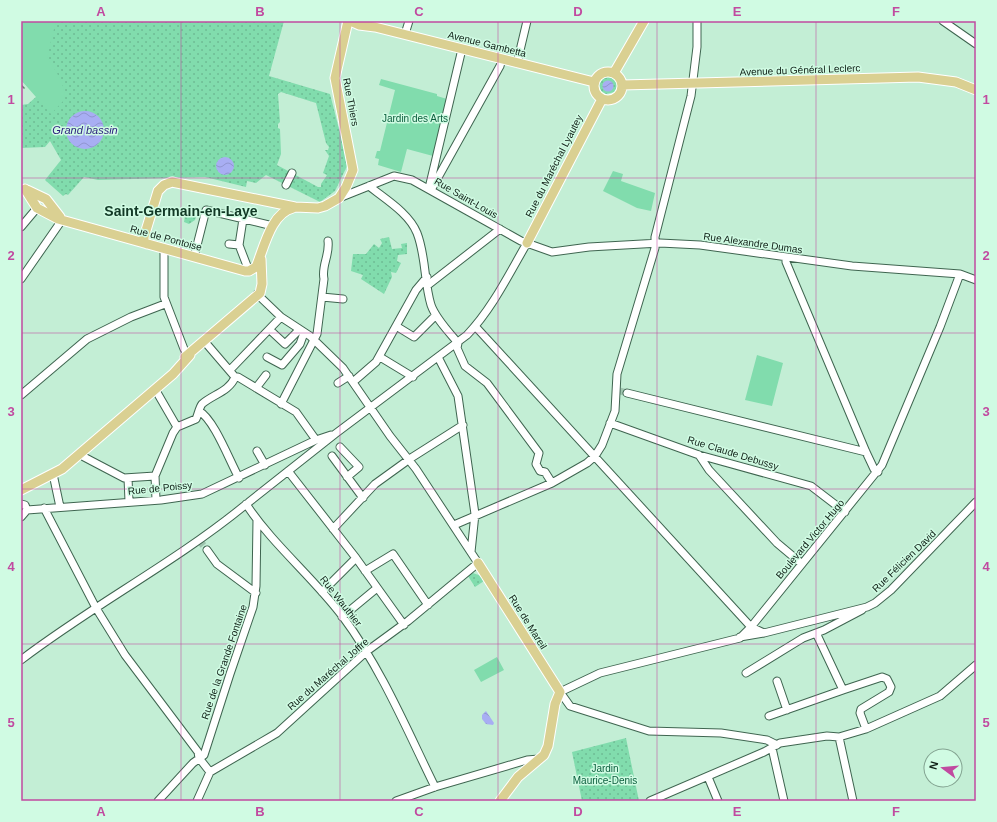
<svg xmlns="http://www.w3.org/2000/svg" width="997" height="822" font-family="Arial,sans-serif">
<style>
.grass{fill:url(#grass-dots);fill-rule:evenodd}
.garden{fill:#81dcad}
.water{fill:url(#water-waves)}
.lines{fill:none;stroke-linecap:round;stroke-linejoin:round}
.minor-tunnel{stroke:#9fc5af;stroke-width:7;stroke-dasharray:7 3.5;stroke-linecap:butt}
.minor-casing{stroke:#3f6550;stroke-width:9}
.major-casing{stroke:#fff;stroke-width:11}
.minor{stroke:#fff;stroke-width:7}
.major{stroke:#dad092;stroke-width:9}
.rail{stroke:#63806f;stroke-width:1.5;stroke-dasharray:5 5;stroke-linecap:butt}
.grid{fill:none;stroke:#c14aa0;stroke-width:1;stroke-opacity:0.55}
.labels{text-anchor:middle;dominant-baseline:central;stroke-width:3;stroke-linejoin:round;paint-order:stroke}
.street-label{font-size:10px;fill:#102017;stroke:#d0fbe3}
.park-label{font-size:10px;fill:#0b5e3d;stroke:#d0fbe3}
.water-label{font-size:11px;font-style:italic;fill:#2a1c7d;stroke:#d0fbe3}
.district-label{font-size:14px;font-weight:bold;fill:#113825;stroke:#d0fbe3}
.neatline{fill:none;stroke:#c14aa0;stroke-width:1.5}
.grid-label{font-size:13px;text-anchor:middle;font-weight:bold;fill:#c14aa0}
</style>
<defs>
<pattern id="grass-dots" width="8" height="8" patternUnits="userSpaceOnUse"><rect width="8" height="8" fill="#81dcad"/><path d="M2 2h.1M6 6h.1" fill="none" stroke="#6ebc94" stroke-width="1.8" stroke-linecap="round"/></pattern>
<pattern id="water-waves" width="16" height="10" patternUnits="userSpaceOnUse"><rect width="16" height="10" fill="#a8aef3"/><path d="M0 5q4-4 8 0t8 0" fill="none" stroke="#9095d0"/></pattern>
</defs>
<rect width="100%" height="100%" fill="#c3eed5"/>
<path class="grass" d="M21,21H284L269,76L330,94L348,164L335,191L320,202L266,175L256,183L247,181L246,187L205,177L98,180L84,177L68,195L66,194L63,196L45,180L61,160L50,141L45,147L21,148V105L28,104L37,96L21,80ZM281,92L316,103L326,143L329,147L328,150H325L329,156L323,173L327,175L321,184V187H318L277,165L281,154L280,129L278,128V124L280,122L278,94Z
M609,76L616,81L617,86L615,92L606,94L601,91L599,85L603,78Z
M187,208L195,209L197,212L196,216L186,213Z
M188,215L196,217L195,220L189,224L184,222L185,216Z
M389,237L392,249L402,248L401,244L407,243V254L398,255L397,261L401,263L396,273L391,272L392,277L384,294L361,279L363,275L351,271L353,254H366L374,244L379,248L382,243L380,239Z
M473,573L481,576L484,581L475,587L468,576Z
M626,738L639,801H582L572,752Z"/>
<path class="garden" d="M21,21H56L47,57C55,70 65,83 65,99L51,114L21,80Z
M381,79L437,94V96L447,99L433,156L407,149L401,172L378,165L379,159L375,158L377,151H380L395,90L379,85Z
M613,171L623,174L621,181L655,193L651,211L637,208L603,191Z
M757,355L783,363L772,406L745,400Z
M497,657L504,670L481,682L474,670Z"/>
<path class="water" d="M602.5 86a5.5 5.5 0 1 1 11 0a5.5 5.5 0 1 1-11 0Z
M66 130a19 19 0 1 1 38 0a19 19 0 1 1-38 0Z
M216 166a9 9 0 1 1 18 0a9 9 0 1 1-18 0Z
M486,711L494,723L493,725L486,724L482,719V715Z"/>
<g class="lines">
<path class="minor-tunnel" d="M620,391L627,393
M199,540L207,550"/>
<g class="minor-casing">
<path id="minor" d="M943,21L976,44
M405,34L409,21
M517,63L527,21
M286,185L292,173
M369,186C385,199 409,213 417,233C426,256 424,282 431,305C436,319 449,332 458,343L457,348L465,366L487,383L539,453L536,464L540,471L545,472L552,483
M429,188L462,49
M431,190L500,66L502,59
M339,198L394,176L412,180L521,241L552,252L589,247L660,243L700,245L852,266L960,274L976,280
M243,219L239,245L249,271
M21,227L37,208
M229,244L239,245
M164,249V297L184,349L190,355
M194,257L206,210L273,226
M786,258V262L866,452L874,469L878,472
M21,279L62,220
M428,285L500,229
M322,297L343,299
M396,326L414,337L436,315
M475,326L751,627L764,633L867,607L875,603L891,590L976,502
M270,330L285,344L299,330
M205,342L235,377H238L296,412L316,440
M267,357L282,365L300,344L304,333
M380,357L413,377
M438,357L458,396L475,514L471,552
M230,370L281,317
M353,382L376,362L416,290L427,277
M338,383L349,376
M256,388L266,375
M155,389L177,427
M627,393L866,452
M21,395L87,339L131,317L165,304
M281,404L317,334L324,279C321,266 330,255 328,241
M199,411C214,419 230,462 239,478
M610,423L699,455L811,486L845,512
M340,447L359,467L347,477
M257,451L265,465
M81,453L84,457L124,478L155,476
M699,455L709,470L777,543L802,564
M332,456L363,498
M288,471L356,558L404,625
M53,474L60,507
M128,478L129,501
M156,500L155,476L173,433L177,427L196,419C198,415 199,408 202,404C212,395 230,391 235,377
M249,502L335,434L467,335C492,309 509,274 527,243
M21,504L25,505L27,510
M246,504C273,545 313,577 343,617C381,668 407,730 435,787
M44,508L96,608L125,655L198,752L199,758L210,772
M27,510L161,500L202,494L316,440L331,435
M21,517L27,510
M454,525L552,483L587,463L595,456L602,445L615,411L617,374L655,248V237L691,96L697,47V21
M333,529L375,484L411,458L463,425
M207,550L217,564L256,593
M365,571L393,554L428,605
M322,592L356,558
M342,617L377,588
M740,637L764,633
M818,637L843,690L882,677L887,679L891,687L889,692L861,709L860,713L866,729
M21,660C93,605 174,563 244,506
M746,673L803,638L824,630L862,610
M777,681L787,710
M769,716L843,690
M839,737L853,801
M777,745L767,740L721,733L649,731L570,706L560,692L600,673L740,638L751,627L882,465L940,327L960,274
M772,748L784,801
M708,777L718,801
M158,801L193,763L204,755L230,674L253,607L256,586L257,520
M197,801L210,772L277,733L367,651L408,621L478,563L416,469L390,436L343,368L310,336L281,317L257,294
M396,801L435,787L527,760L539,759
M650,801L764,752L780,743L827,736L839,737L866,729L940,696L976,665"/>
</g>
<g class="major-casing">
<path id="major" d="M350,21L359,25L375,27L594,82
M594 86a14 14 0 1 1 28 0a14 14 0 1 1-28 0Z
M614,73L644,21
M622,85L918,77L956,82L976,90
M25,189L37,208L58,219L245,271H249L256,267C264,248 271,213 293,208
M27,190L46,199L60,217
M527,243L602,99
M147,244L144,242V237L158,191L164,185L172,182L295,207L318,208L325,206L339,198L346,187L353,170L335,78L348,21
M185,357L260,293L262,284L261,259
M21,490L62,469L173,374L190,355
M478,563L560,692L555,704L548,746L544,755L518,777L500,801"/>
</g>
<use href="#minor" class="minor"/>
<use href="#major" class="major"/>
<path class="rail" d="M21,85L27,91"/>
</g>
<path class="grid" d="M181,21V801M340,21V801M498,21V801M657,21V801M816,21V801M21,178H976M21,333H976M21,489H976M21,644H976"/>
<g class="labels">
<g class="street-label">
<text transform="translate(487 44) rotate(14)">Avenue Gambetta</text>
<text transform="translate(800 70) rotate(-2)">Avenue du Général Leclerc</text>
<text transform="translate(351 102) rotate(79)">Rue Thiers</text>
<text transform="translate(554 166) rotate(-63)">Rue du Maréchal Lyautey</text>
<text transform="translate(466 198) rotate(30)">Rue Saint-Louis</text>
<text transform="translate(166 238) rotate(15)">Rue de Pontoise</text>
<text transform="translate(753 243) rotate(8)">Rue Alexandre Dumas</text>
<text transform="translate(733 453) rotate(17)">Rue Claude Debussy</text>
<text transform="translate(160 488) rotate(-6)">Rue de Poissy</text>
<text transform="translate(810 539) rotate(-50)">Boulevard Victor Hugo</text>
<text transform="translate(904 561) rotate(-44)">Rue Félicien David</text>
<text transform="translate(341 601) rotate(52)">Rue Wauthier</text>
<text transform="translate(528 622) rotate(58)">Rue de Mareil</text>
<text transform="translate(224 662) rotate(-71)">Rue de la Grande Fontaine</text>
<text transform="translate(328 674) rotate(-41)">Rue du Maréchal Joffre</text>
</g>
<g class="park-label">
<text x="415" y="118">Jardin des Arts</text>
<text x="605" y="768">Jardin<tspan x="605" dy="12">Maurice-Denis</tspan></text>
</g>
<g class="water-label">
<text x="85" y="130">Grand bassin</text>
</g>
<g class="district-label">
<text x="181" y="211">Saint-Germain-en-Laye</text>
</g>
</g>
<rect width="997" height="822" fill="none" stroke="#d0fbe3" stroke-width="44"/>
<g transform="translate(943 768) rotate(286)"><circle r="19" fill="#d0fbe3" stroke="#83a391"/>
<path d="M0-3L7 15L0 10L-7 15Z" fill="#c14aa0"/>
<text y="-6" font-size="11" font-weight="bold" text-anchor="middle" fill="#102017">N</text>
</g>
<rect x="22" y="22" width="953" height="778" class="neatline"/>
<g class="grid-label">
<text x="101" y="16">A</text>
<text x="260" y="16">B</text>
<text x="419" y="16">C</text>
<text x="578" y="16">D</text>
<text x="737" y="16">E</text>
<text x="896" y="16">F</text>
<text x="11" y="104">1</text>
<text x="986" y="104">1</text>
<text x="11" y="260">2</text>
<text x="986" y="260">2</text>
<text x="11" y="416">3</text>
<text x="986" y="416">3</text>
<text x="11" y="571">4</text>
<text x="986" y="571">4</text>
<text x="11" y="727">5</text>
<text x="986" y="727">5</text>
<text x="101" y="816">A</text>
<text x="260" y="816">B</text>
<text x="419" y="816">C</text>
<text x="578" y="816">D</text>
<text x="737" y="816">E</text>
<text x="896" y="816">F</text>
</g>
</svg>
